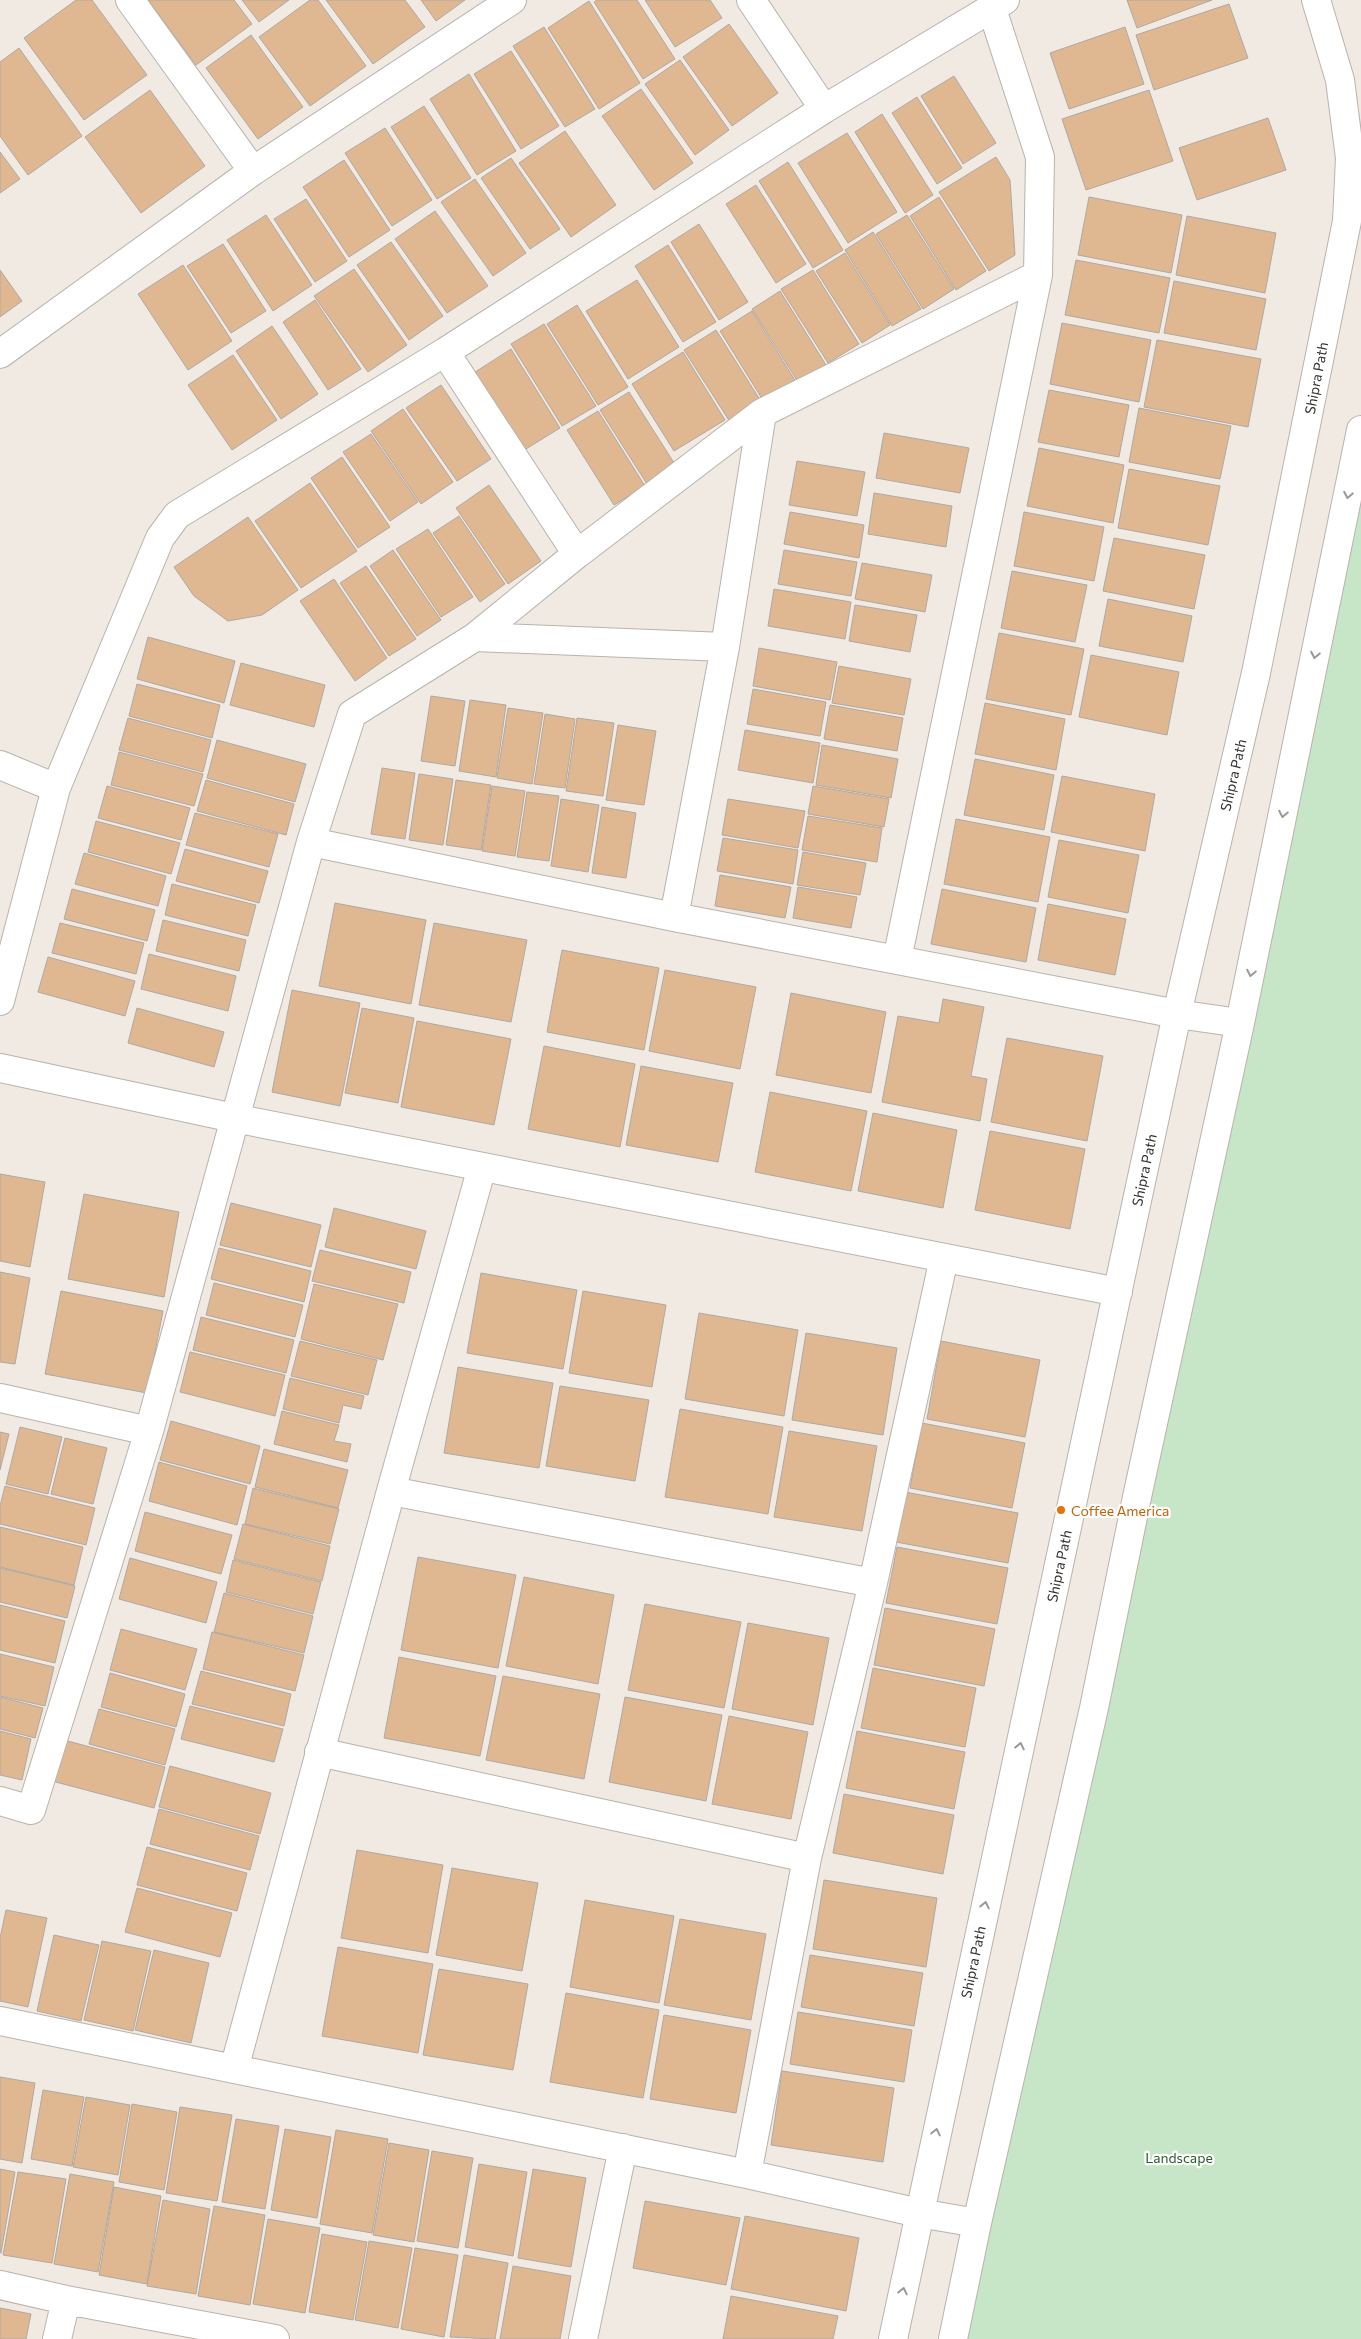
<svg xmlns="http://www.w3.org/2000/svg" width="1361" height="2339" font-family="Commissioner,sans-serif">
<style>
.green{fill:#c7e5c7}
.building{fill:#dfb892;stroke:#afa8a2}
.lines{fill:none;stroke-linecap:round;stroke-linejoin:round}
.minor-casing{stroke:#b9b3ac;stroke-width:30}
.minor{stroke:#fff;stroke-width:28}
.oneway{stroke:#9a9998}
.food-dot{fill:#e8710a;stroke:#fff;stroke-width:2}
.labels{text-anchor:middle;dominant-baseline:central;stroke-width:4.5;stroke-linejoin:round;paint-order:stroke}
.street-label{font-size:14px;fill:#353330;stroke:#fff}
.food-label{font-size:14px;fill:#c56008;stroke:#fff;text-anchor:start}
.park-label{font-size:14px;fill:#265e2d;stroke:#fff}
</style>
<rect width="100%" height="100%" fill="#f1eae3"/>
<path class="green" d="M1361,427V2339H954Z"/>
<path class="building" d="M76,0H92L147,75L84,120L24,38Z
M148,0H234L252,24L196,65Z
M242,0H289L259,22Z
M310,0H318L366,66L310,106L259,37Z
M326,0H405L425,27L373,64Z
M421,0H465L436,21Z
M597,0H637L675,59L643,79L594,2Z
M645,0H710L722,18L675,47Z
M1127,0H1212L1137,28Z
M589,1L640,83L599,109L548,28Z
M1229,4L1248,58L1154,90L1136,35Z
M729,24L778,93L732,126L683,57Z
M544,27L595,109L565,127L513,46Z
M1125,27L1144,84L1069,109L1050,53Z
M251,35L303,107L258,139L206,68Z
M19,48L82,136L28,175L0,136V62Z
M511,51L559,126L521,149L474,74Z
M680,60L729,130L695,155L645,84Z
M469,74L516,151L477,175L430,99Z
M954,76L996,143L963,164L921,96Z
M641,89L693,163L654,190L602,116Z
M150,90L205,166L141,213L85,137Z
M1149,90L1173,161L1086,190L1062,119Z
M917,97L962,168L937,184L892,113Z
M424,106L471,178L437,199L391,127Z
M882,114L933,195L905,213L855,132Z
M1268,118L1286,170L1197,200L1179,148Z
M385,128L432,200L392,226L345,153Z
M565,131L616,205L571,237L519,163Z
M847,133L897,212L848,243L798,163Z
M0,152L20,179L0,193Z
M996,157L1010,180L1015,255L989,271L939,192Z
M511,158L560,229L530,249L481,178Z
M344,160L390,230L349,257L303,187Z
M788,162L843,250L813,268L759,181Z
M475,179L526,253L493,276L441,202Z
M756,185L806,264L776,283L726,204Z
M939,197L986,271L956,290L910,216Z
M1089,197L1182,215L1171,273L1078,255Z
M306,199L347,261L315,282L274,219Z
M435,211L488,286L447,313L395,239Z
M266,215L312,285L273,311L227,240Z
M907,215L954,289L923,309L876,234Z
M1187,216L1276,233L1265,293L1176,275Z
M699,224L748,302L719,320L671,242Z
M873,232L921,309L892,326L845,250Z
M391,242L443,316L409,340L357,265Z
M223,244L266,311L231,333L187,266Z
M668,245L716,322L683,342L635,266Z
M845,253L890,325L862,343L816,271Z
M1076,260L1170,278L1159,333L1065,315Z
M183,265L232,341L188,370L138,294Z
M354,269L407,345L368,372L314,296Z
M0,270L22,301L0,317Z
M813,270L859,344L828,363L781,289Z
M637,280L679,347L628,379L586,311Z
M1174,281L1266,299L1256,350L1164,333Z
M780,291L826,365L798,382L752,309Z
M315,300L361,369L328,390L283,322Z
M577,305L628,387L598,405L547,324Z
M752,311L796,382L764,402L720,331Z
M1062,323L1151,340L1139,402L1050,384Z
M544,324L596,406L562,426L511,344Z
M272,326L318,394L281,419L236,351Z
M716,330L762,403L730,422L684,350Z
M1157,340L1261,359L1248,427L1144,407Z
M511,349L560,428L521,452L472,374Z
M683,352L725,420L674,451L632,384Z
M233,355L277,420L232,450L188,385Z
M441,385L491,459L457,481L406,408Z
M1049,390L1129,405L1119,457L1038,442Z
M629,392L676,466L647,484L600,410Z
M1139,408L1231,426L1220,479L1129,462Z
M403,409L453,482L421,504L371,431Z
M598,411L645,486L614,505L567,430Z
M884,433L969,448L960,493L876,478Z
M371,434L418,502L390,521L343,452Z
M1039,448L1124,465L1113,523L1027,506Z
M342,457L390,527L358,548L311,478Z
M797,461L865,472L857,516L789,505Z
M1129,469L1220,486L1208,545L1118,528Z
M310,483L357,551L301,588L255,521Z
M489,485L541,561L508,584L456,508Z
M874,493L952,506L946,547L868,534Z
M790,512L864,525L859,558L784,544Z
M1024,512L1104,527L1094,581L1014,566Z
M459,516L505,584L480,602L433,533Z
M248,517L298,590L262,615L228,621L194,596L174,567Z
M428,529L473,597L441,617L396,549Z
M1114,538L1205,555L1194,609L1103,591Z
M393,550L441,620L417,636L370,566Z
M784,550L857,562L851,596L778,584Z
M862,563L932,575L925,612L855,599Z
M366,566L416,639L389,656L340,583Z
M1012,571L1087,585L1075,642L1001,628Z
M334,579L387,658L355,681L300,601Z
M774,589L851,602L845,639L768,626Z
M1108,599L1192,616L1183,662L1099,646Z
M855,605L917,615L910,652L849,641Z
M999,633L1084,649L1071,715L986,699Z
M148,637L235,661L224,703L137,679Z
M759,648L837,662L830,700L753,686Z
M1091,655L1179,672L1167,735L1079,717Z
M241,663L325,685L314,727L230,705Z
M839,666L911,679L904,715L832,703Z
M137,684L220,705L212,738L129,716Z
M753,689L826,702L820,736L747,724Z
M431,696L465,701L455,766L421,761Z
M470,700L506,705L496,777L459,771Z
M985,703L1065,719L1056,770L975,754Z
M830,705L903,718L897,751L824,739Z
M508,708L543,713L532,784L497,778Z
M545,714L575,719L565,788L534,784Z
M128,718L211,740L203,772L119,750Z
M577,718L614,723L603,796L566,791Z
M618,725L656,731L644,805L606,800Z
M745,730L820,743L813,783L738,770Z
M217,740L306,764L295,802L207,778Z
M822,745L898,759L891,798L816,785Z
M119,752L203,774L194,806L111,785Z
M975,759L1054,775L1044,830L964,815Z
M382,768L415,773L405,839L371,834Z
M419,774L453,779L443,845L409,840Z
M1062,776L1155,794L1145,851L1051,832Z
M206,780L294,804L286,835L197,811Z
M456,780L491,785L481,850L446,845Z
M107,786L190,808L181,840L98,818Z
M492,786L525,791L515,856L482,851Z
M813,786L889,799L884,827L808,814Z
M527,792L559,796L549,861L517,857Z
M561,799L599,805L588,872L551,866Z
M728,799L805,811L798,848L722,835Z
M602,807L636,813L626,878L592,873Z
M195,813L278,834L269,867L186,845Z
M808,816L882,828L877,862L802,850Z
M956,819L1050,837L1038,902L944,884Z
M96,821L180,843L171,874L88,852Z
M723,838L798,850L793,884L717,871Z
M1059,840L1139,855L1128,913L1048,897Z
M185,849L268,871L259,903L176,881Z
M803,852L866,863L860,895L797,885Z
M84,853L166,876L158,906L75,884Z
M720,875L791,887L785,918L715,906Z
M172,884L256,905L248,936L165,915Z
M798,887L857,897L851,928L793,918Z
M72,889L155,910L147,941L64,919Z
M942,889L1036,908L1026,962L931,944Z
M335,903L426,920L411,1004L319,986Z
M1048,904L1126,919L1115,975L1038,960Z
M163,920L246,940L239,971L156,951Z
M60,923L144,943L136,974L52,953Z
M434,923L527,940L511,1022L419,1005Z
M562,950L659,968L644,1050L547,1032Z
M149,954L236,976L228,1011L141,989Z
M48,957L135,981L125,1016L38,992Z
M665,970L756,987L740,1069L649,1051Z
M292,990L360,1003L340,1106L272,1092Z
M791,993L886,1012L871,1093L776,1075Z
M943,999L984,1007L971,1076L987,1079L980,1121L882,1102L898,1016L939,1023Z
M137,1008L224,1032L214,1067L128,1043Z
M362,1008L414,1018L398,1103L345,1093Z
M417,1021L511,1039L494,1125L401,1107Z
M1007,1038L1103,1056L1087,1141L991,1122Z
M544,1046L635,1064L620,1147L528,1129Z
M641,1066L733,1083L718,1162L626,1145Z
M770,1092L867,1111L851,1191L755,1172Z
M873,1113L957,1130L943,1208L858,1191Z
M990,1131L1085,1149L1070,1229L975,1210Z
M0,1174L45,1182L30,1267L0,1261Z
M84,1194L179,1212L164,1297L68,1279Z
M231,1203L321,1225L311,1267L220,1245Z
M334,1208L426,1231L416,1269L325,1247Z
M219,1248L311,1271L304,1302L211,1279Z
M320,1250L411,1272L404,1303L312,1281Z
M0,1272L30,1278L15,1364L0,1362Z
M481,1273L577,1290L563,1369L467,1353Z
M214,1283L303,1305L295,1337L206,1315Z
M314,1284L398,1304L383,1360L301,1339Z
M61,1291L163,1311L147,1393L45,1374Z
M583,1291L666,1305L652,1387L569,1373Z
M699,1313L798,1330L784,1416L685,1399Z
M201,1317L294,1340L286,1373L193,1350Z
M806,1333L897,1348L883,1435L792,1420Z
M300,1341L377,1360L368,1395L291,1376Z
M941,1341L1040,1360L1025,1437L927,1419Z
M190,1352L285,1375L275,1416L180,1392Z
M458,1367L553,1383L539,1468L444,1453Z
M290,1378L364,1396L361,1409L343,1405L339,1423L283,1409Z
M560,1386L649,1400L635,1481L546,1466Z
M680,1409L783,1427L768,1514L665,1497Z
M282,1411L339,1425L334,1441L351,1444L347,1462L274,1444Z
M171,1421L260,1446L250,1484L160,1460Z
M922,1423L1025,1443L1012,1508L910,1488Z
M20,1427L62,1437L48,1494L6,1484Z
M789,1431L877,1446L862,1531L774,1517Z
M0,1432L9,1434L0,1470Z
M65,1438L107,1448L93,1504L51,1494Z
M264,1449L348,1470L338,1508L255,1487Z
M159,1462L247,1486L237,1525L149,1501Z
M5,1486L95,1508L86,1545L0,1524V1506Z
M253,1488L339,1509L330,1544L245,1524Z
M905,1492L1018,1513L1008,1563L896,1542Z
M145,1512L232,1535L221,1574L135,1551Z
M243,1524L330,1546L322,1581L234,1559Z
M0,1527L83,1547L74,1585L0,1567Z
M897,1547L1008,1568L997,1624L886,1603Z
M418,1557L516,1575L498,1668L401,1650Z
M130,1558L217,1582L206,1623L119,1599Z
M233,1560L321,1582L313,1614L226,1592Z
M0,1568L75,1586L67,1618L0,1602Z
M524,1577L614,1595L598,1684L506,1666Z
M224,1593L313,1616L304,1653L214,1632Z
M645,1604L741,1622L724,1708L628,1690Z
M0,1605L65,1621L55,1663L0,1650Z
M885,1608L995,1629L984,1686L874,1665Z
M748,1623L829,1638L813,1725L732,1709Z
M121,1629L197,1649L185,1690L110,1670Z
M212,1632L304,1655L295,1691L203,1669Z
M0,1654L54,1667L45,1706L0,1696Z
M399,1657L496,1676L480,1756L384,1738Z
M873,1668L976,1688L965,1747L861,1728Z
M201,1671L291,1694L284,1726L192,1704Z
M110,1673L185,1694L176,1727L101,1707Z
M503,1676L600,1694L584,1779L486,1760Z
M0,1697L43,1708L35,1738L0,1729Z
M625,1697L722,1715L706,1801L609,1782Z
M190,1706L283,1729L274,1762L181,1739Z
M99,1709L175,1729L165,1765L89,1744Z
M729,1716L808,1732L791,1819L712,1804Z
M0,1731L31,1739L22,1780L0,1775Z
M857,1731L965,1752L954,1809L846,1788Z
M64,1740L165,1767L154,1808L52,1781Z
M170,1766L271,1793L260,1834L159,1807Z
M844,1794L954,1815L943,1874L833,1853Z
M159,1809L259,1836L250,1870L150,1844Z
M147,1847L247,1873L237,1911L137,1885Z
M357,1850L443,1865L428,1953L341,1938Z
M452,1868L538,1883L522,1971L436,1955Z
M824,1880L937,1898L926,1967L813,1949Z
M137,1888L232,1913L220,1957L125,1932Z
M585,1900L674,1916L659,2003L570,1987Z
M6,1910L47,1918L28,2007L0,2001V1938Z
M680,1919L766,1934L751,2020L664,2005Z
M54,1935L99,1945L81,2021L37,2011Z
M102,1941L151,1951L133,2031L84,2020Z
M338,1947L433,1964L418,2053L322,2036Z
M154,1950L209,1963L191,2043L135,2030Z
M810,1955L923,1973L914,2026L801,2007Z
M439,1969L528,1984L513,2070L423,2055Z
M566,1993L659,2010L643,2098L550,2082Z
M798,2012L912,2030L904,2082L790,2064Z
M664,2015L751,2030L736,2113L650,2099Z
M782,2071L894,2088L883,2162L771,2145Z
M0,2077L35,2083L22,2163L0,2159Z
M43,2090L84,2097L72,2166L31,2159Z
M86,2097L130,2105L118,2175L73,2167Z
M132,2104L177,2112L164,2190L119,2182Z
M180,2107L232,2115L217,2201L166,2193Z
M236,2119L279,2126L265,2209L222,2202Z
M285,2129L331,2137L317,2218L271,2210Z
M336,2130L388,2139L372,2233L320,2224Z
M389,2143L429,2150L414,2242L373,2235Z
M432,2151L473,2158L458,2248L417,2241Z
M479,2164L527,2172L513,2256L465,2247Z
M0,2169L15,2172L1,2253H0Z
M533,2169L586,2178L571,2267L518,2258Z
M18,2172L66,2179L52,2263L3,2255Z
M70,2174L114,2182L98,2272L54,2264Z
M114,2187L161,2196L147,2284L99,2275Z
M163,2200L210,2209L196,2294L147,2286Z
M645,2201L740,2218L726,2285L633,2268Z
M214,2206L265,2215L250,2305L198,2296Z
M745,2216L859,2238L846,2311L731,2289Z
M268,2219L320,2228L305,2313L253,2304Z
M322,2234L367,2242L353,2320L309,2312Z
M369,2241L412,2248L398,2328L355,2320Z
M415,2248L458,2255L444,2337L401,2329Z
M464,2255L508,2263L495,2339L450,2337Z
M513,2266L571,2276L560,2339H500Z
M731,2296L838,2316L833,2339H723Z
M0,2308L31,2314L26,2339H0Z"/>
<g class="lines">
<g class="minor-casing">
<path id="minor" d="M130,0L253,171
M751,0L824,109
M445,352L577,554
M0,354L253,171L512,0
M475,637L725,647L762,413
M0,765L56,788
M311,842L674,917L1177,1014L1240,1023
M674,917L725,647
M897,960L1038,275L1040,157L992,9
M0,1001L56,788L160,538L177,515L445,352L824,109L1005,0
M0,1068L234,1118L1118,1292
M0,1398L149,1431L311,842L352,714L475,637L577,554L762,413L1038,275
M391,1491L873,1583
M319,1752L807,1858
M0,1801L31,1810L149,1431
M0,2021L747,2174L919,2213L977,2223
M234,2069L391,1491L482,1167
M747,2174L807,1858L873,1583L944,1258
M0,2285L66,2300L275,2339
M57,2339L66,2300
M583,2339L623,2148
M893,2339L1177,1014L1256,673L1347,221L1350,158L1340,80L1316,0
M953,2339L977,2223L1094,1708L1137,1497L1240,1023L1361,430"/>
</g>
<use href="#minor" class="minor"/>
</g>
<defs><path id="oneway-chevron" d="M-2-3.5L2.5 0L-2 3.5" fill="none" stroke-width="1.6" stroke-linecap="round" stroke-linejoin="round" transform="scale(1.25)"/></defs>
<g class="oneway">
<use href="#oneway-chevron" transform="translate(1348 495) rotate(101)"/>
<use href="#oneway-chevron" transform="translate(1315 655) rotate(101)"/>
<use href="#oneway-chevron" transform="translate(1283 814) rotate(101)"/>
<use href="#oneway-chevron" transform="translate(1251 973) rotate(101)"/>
<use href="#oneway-chevron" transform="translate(1020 1746) rotate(-78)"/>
<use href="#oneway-chevron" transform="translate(985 1905) rotate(-78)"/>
<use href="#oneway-chevron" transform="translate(936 2132) rotate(-78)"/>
<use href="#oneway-chevron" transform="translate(903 2291) rotate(-78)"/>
</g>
<circle class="food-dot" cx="1061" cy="1510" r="5"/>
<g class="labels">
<g class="street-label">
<text transform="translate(1316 378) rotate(-79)">Shipra Path</text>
<text transform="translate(1233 775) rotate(-77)">Shipra Path</text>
<text transform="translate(1144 1170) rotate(-78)">Shipra Path</text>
<text transform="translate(1059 1566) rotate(-78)">Shipra Path</text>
<text transform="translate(973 1962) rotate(-78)">Shipra Path</text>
</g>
<g class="food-label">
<text x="1071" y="1510">Coffee America</text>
</g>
<g class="park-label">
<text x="1179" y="2157">Landscape</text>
</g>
</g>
</svg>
